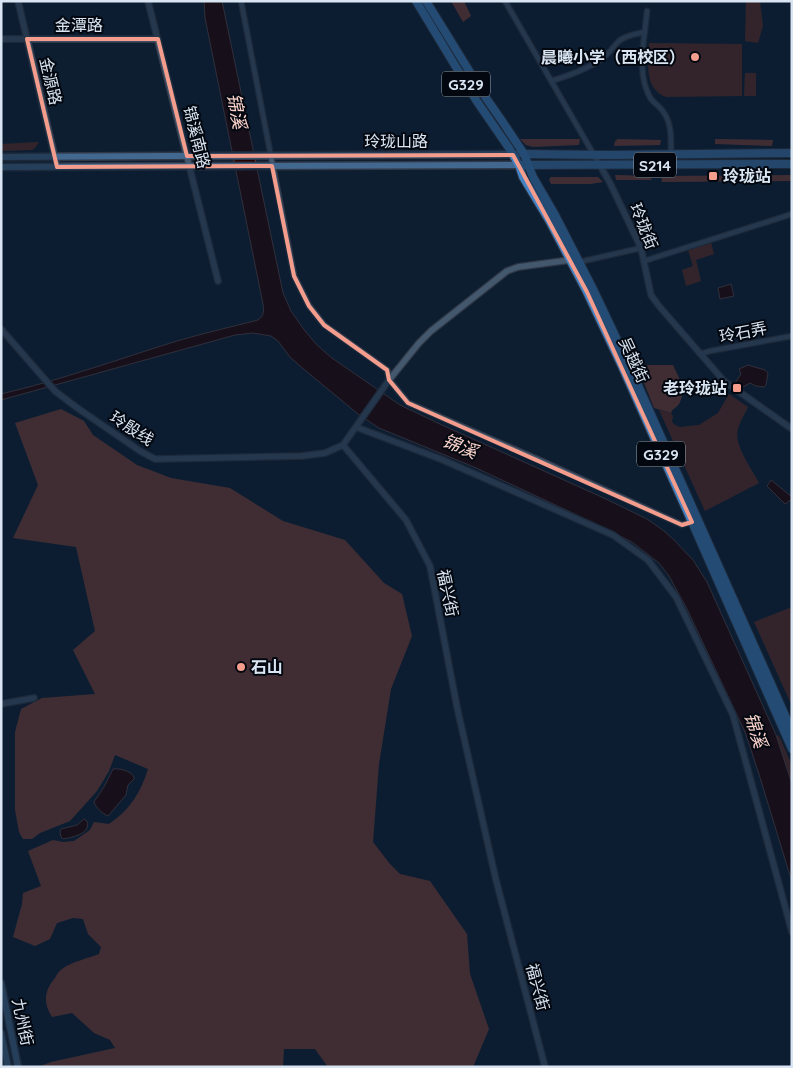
<svg xmlns="http://www.w3.org/2000/svg" width="793" height="1068" font-family="Quicksand,'Noto Sans SC',sans-serif">
<style>
.green{fill:#622e24}
.forest{fill:#7e4136}
.water{fill:#240000;stroke:#5a4549}
.lines{fill:none;stroke-linecap:round;stroke-linejoin:round}
.minor-casing{stroke:#303848;stroke-width:7}
.tertiary-casing{stroke:#303848;stroke-width:8}
.secondary-casing{stroke:#303848;stroke-width:9}
.primary-casing{stroke:#303848;stroke-width:10}
.trunk-casing{stroke:#303848;stroke-width:10}
.minor{stroke:#43576d;stroke-width:4.5}
.tertiary{stroke:#43576d;stroke-width:5.5}
.secondary{stroke:#43688f;stroke-width:6}
.primary{stroke:#4278b0;stroke-width:8}
.trunk{stroke:#4283c6;stroke-width:8}
.marked{fill:none;stroke:#f49d8d;stroke-width:4;stroke-linejoin:round}
.poi-dot{fill:#f49d8d;stroke:#030810;stroke-width:2}
.labels{text-anchor:middle;dominant-baseline:central;stroke-width:4;stroke-linejoin:round;paint-order:stroke}
.shield{fill:#030810;stroke:#99a3ae;stroke-width:1}
.shield-label{font-size:15px;font-weight:bold;fill:#d9e5f2}
.street-label{font-size:16px;fill:#d9e5f2;stroke:#030810}
.poi-label{font-size:16px;font-weight:bold;fill:#d9e5f2;stroke:#030810;text-anchor:end}
.water-label{font-size:18px;font-style:italic;fill:#fcd4cc;stroke:#030810}
</style>
<rect width="100%" height="100%" fill="#0d1e31"/>
<path class="green" d="M746,1H760L763,26L758,43L745,41Z
M649,43L742,44V96L666,97C643,88 649,63 649,43Z
M745,73H756V96H744Z
M39,142L35,148L32,150L1,151V144Z
M711,242L714,254L696,260L701,281L686,286L682,270L693,266L688,250Z
M729,394L748,407C745,414 740,421 738,429C733,444 752,469 759,483L705,511L659,410L671,413L673,416L672,422L675,425L680,427L699,425L718,413Z
M792,607V706L754,622Z
M776,735L779,736L792,765V784Z"/>
<path class="forest" d="M451,1H464L471,16L463,22Z
M520,139H580L579,145L533,147L526,145Z
M618,139L661,140L660,145L614,146L615,141Z
M715,139L773,140L772,146L715,144Z
M615,175L649,176L652,180H616Z
M792,175V181L662,182L661,176Z
M551,177H598L603,182L590,184H551L549,179Z
M637,365H673C679,378 687,390 679,404C676,408 673,408 671,413L654,408Z
M61,409L84,421L93,435L137,465L171,478L230,488L283,521L345,540L384,583L402,594L412,636L391,689L379,764L373,842L390,864L400,874L430,881L467,934L470,974L489,1029L473,1067H328L315,1049H284L283,1067H38L51,1062L115,1048L110,1040L94,1033L72,1013L52,1017C43,1003 44,991 55,978C57,974 59,971 62,969C73,961 87,959 99,954L101,947L88,934L83,919L73,918L57,923L50,939L35,946L13,937L22,904L23,893L41,886L28,851L53,840L63,842L74,841L90,830L94,822L109,824C130,810 141,792 148,769L115,755L109,771L97,791L70,821L40,833L32,839H23L19,832L15,810V732L21,709L42,698L95,694L73,650L95,631L76,547L13,538L38,485L15,423Z"/>
<path class="water" d="M204,1H222L283,293L291,311L305,331L317,345L332,358L400,405L442,425L606,499L647,519L664,531L674,540L693,560L707,582L776,735L792,784V882L758,771L745,732L687,609L669,576L659,563L632,542L592,522L474,467L379,428L358,414L300,366L290,357L278,341L271,336L253,333L235,335L1,400V394C61,380 119,359 177,341C204,333 231,327 258,320C264,316 264,311 263,304L205,18Z
M731,284L734,296L720,299L718,288Z
M748,365L765,370L768,373L766,385L764,387L756,386L750,383L743,387L735,383L741,374L739,369Z
M771,480L792,497V499L785,504L767,486Z
M113,769C120,768 131,771 134,777V779L128,785L126,795L108,816C103,814 96,808 94,802L104,787Z
M84,819L87,821C91,834 73,837 63,839L61,837L60,832L61,829L77,825Z"/>
<g class="lines">
<g class="minor-casing">
<path id="minor" d="M241,1L294,276L309,306L324,325L387,370L389,380L408,403L544,462L682,525L692,522
M505,1L594,155
M647,11C645,34 638,66 646,88C647,91 649,96 651,99C655,104 661,107 664,113C672,124 671,140 671,154
M551,81C568,76 591,68 605,56C610,52 614,46 619,41C626,35 636,34 645,32
M644,261L792,214
M579,262L641,248
M700,354L710,351L792,336"/>
</g>
<g class="tertiary-casing">
<path id="tertiary" d="M18,1L57,167
M148,1L218,281
M1,39H158
M594,155L610,183L641,248L651,295L659,306L724,381L792,429
M1,329L55,391L76,407L140,451L155,459L302,456L325,453L343,445
M356,427L443,460L613,535L648,560L676,597L733,715L792,932
M1,704L34,698
M545,1067L496,880L457,707L430,566L406,520L343,445L389,380L419,343L431,331L507,271L518,267L570,260"/>
</g>
<g class="secondary-casing">
<path id="secondary" d="M1,157L524,154
M1,167L519,165
M1,983L18,1067
M1,1033L8,1067"/>
</g>
<g class="primary-casing">
<path id="primary" d="M524,154L609,155L792,153
M519,165L792,164"/>
</g>
<g class="trunk-casing">
<path id="trunk" d="M416,1L476,100L509,148L519,165L523,177L549,220L587,292L622,366L692,522L792,749
M426,1L484,95L502,121L524,154L533,177L555,215L592,287L628,363L792,731"/>
</g>
<use href="#minor" class="minor"/>
<use href="#tertiary" class="tertiary"/>
<use href="#secondary" class="secondary"/>
<use href="#primary" class="primary"/>
<use href="#trunk" class="trunk"/>
</g>
<path d="M0 0H793V1068H0ZM27,39H158L187,156L513,155L587,292L692,522L682,525L408,403L389,380L387,370L324,325L309,306L294,276L272,166L57,167Z" fill="#0d1e31" fill-opacity=".55" fill-rule="evenodd"/>
<path class="marked" d="M27,39H158L187,156L513,155L587,292L692,522L682,525L408,403L389,380L387,370L324,325L309,306L294,276L272,166L57,167Z"/>
<g class="poi-dot">
<circle cx="695" cy="57" r="5"/>
<rect x="708" y="171" width="10" height="10" rx="2.5"/>
<rect x="732" y="383" width="10" height="10" rx="2.5"/>
<circle cx="241" cy="667" r="5"/>
</g>
<g class="labels">
<g class="shield">
<rect x="442" y="71.5" width="48" height="25" rx="4"/>
<rect x="634" y="152.5" width="42" height="25" rx="4"/>
<rect x="637" y="441.5" width="48" height="25" rx="4"/>
</g>
<g class="shield-label">
<text x="466" y="84">G329</text>
<text x="655" y="165">S214</text>
<text x="661" y="454">G329</text>
</g>
<g class="street-label">
<text x="79" y="25">金潭路</text>
<text transform="translate(51 81) rotate(77)">金源路</text>
<text transform="translate(197 137) rotate(76)">锦溪南路</text>
<text x="396" y="141">玲珑山路</text>
<text transform="translate(644 226) rotate(68)">玲珑街</text>
<text transform="translate(743 332) rotate(-11)">玲石弄</text>
<text transform="translate(634 360) rotate(65)">吴越街</text>
<text transform="translate(132 428) rotate(33)">玲殷线</text>
<text transform="translate(448 593) rotate(78)">福兴街</text>
<text transform="translate(538 987) rotate(75)">福兴街</text>
<text transform="translate(23 1022) rotate(78)">九州街</text>
</g>
<g class="poi-label">
<text x="685" y="57">晨曦小学（西校区）</text>
<text x="723" y="176" text-anchor="start">玲珑站</text>
<text x="727" y="388">老玲珑站</text>
<text x="251" y="667" text-anchor="start">石山</text>
</g>
<g class="water-label">
<text transform="translate(237 111) rotate(79)">锦溪</text>
<text transform="translate(460 446) rotate(22)">锦溪</text>
<text transform="translate(756 730) rotate(72)">锦溪</text>
</g>
</g>
<rect width="793" height="1068" fill="none" stroke="#d9e5f2" stroke-width="5"/>
</svg>
